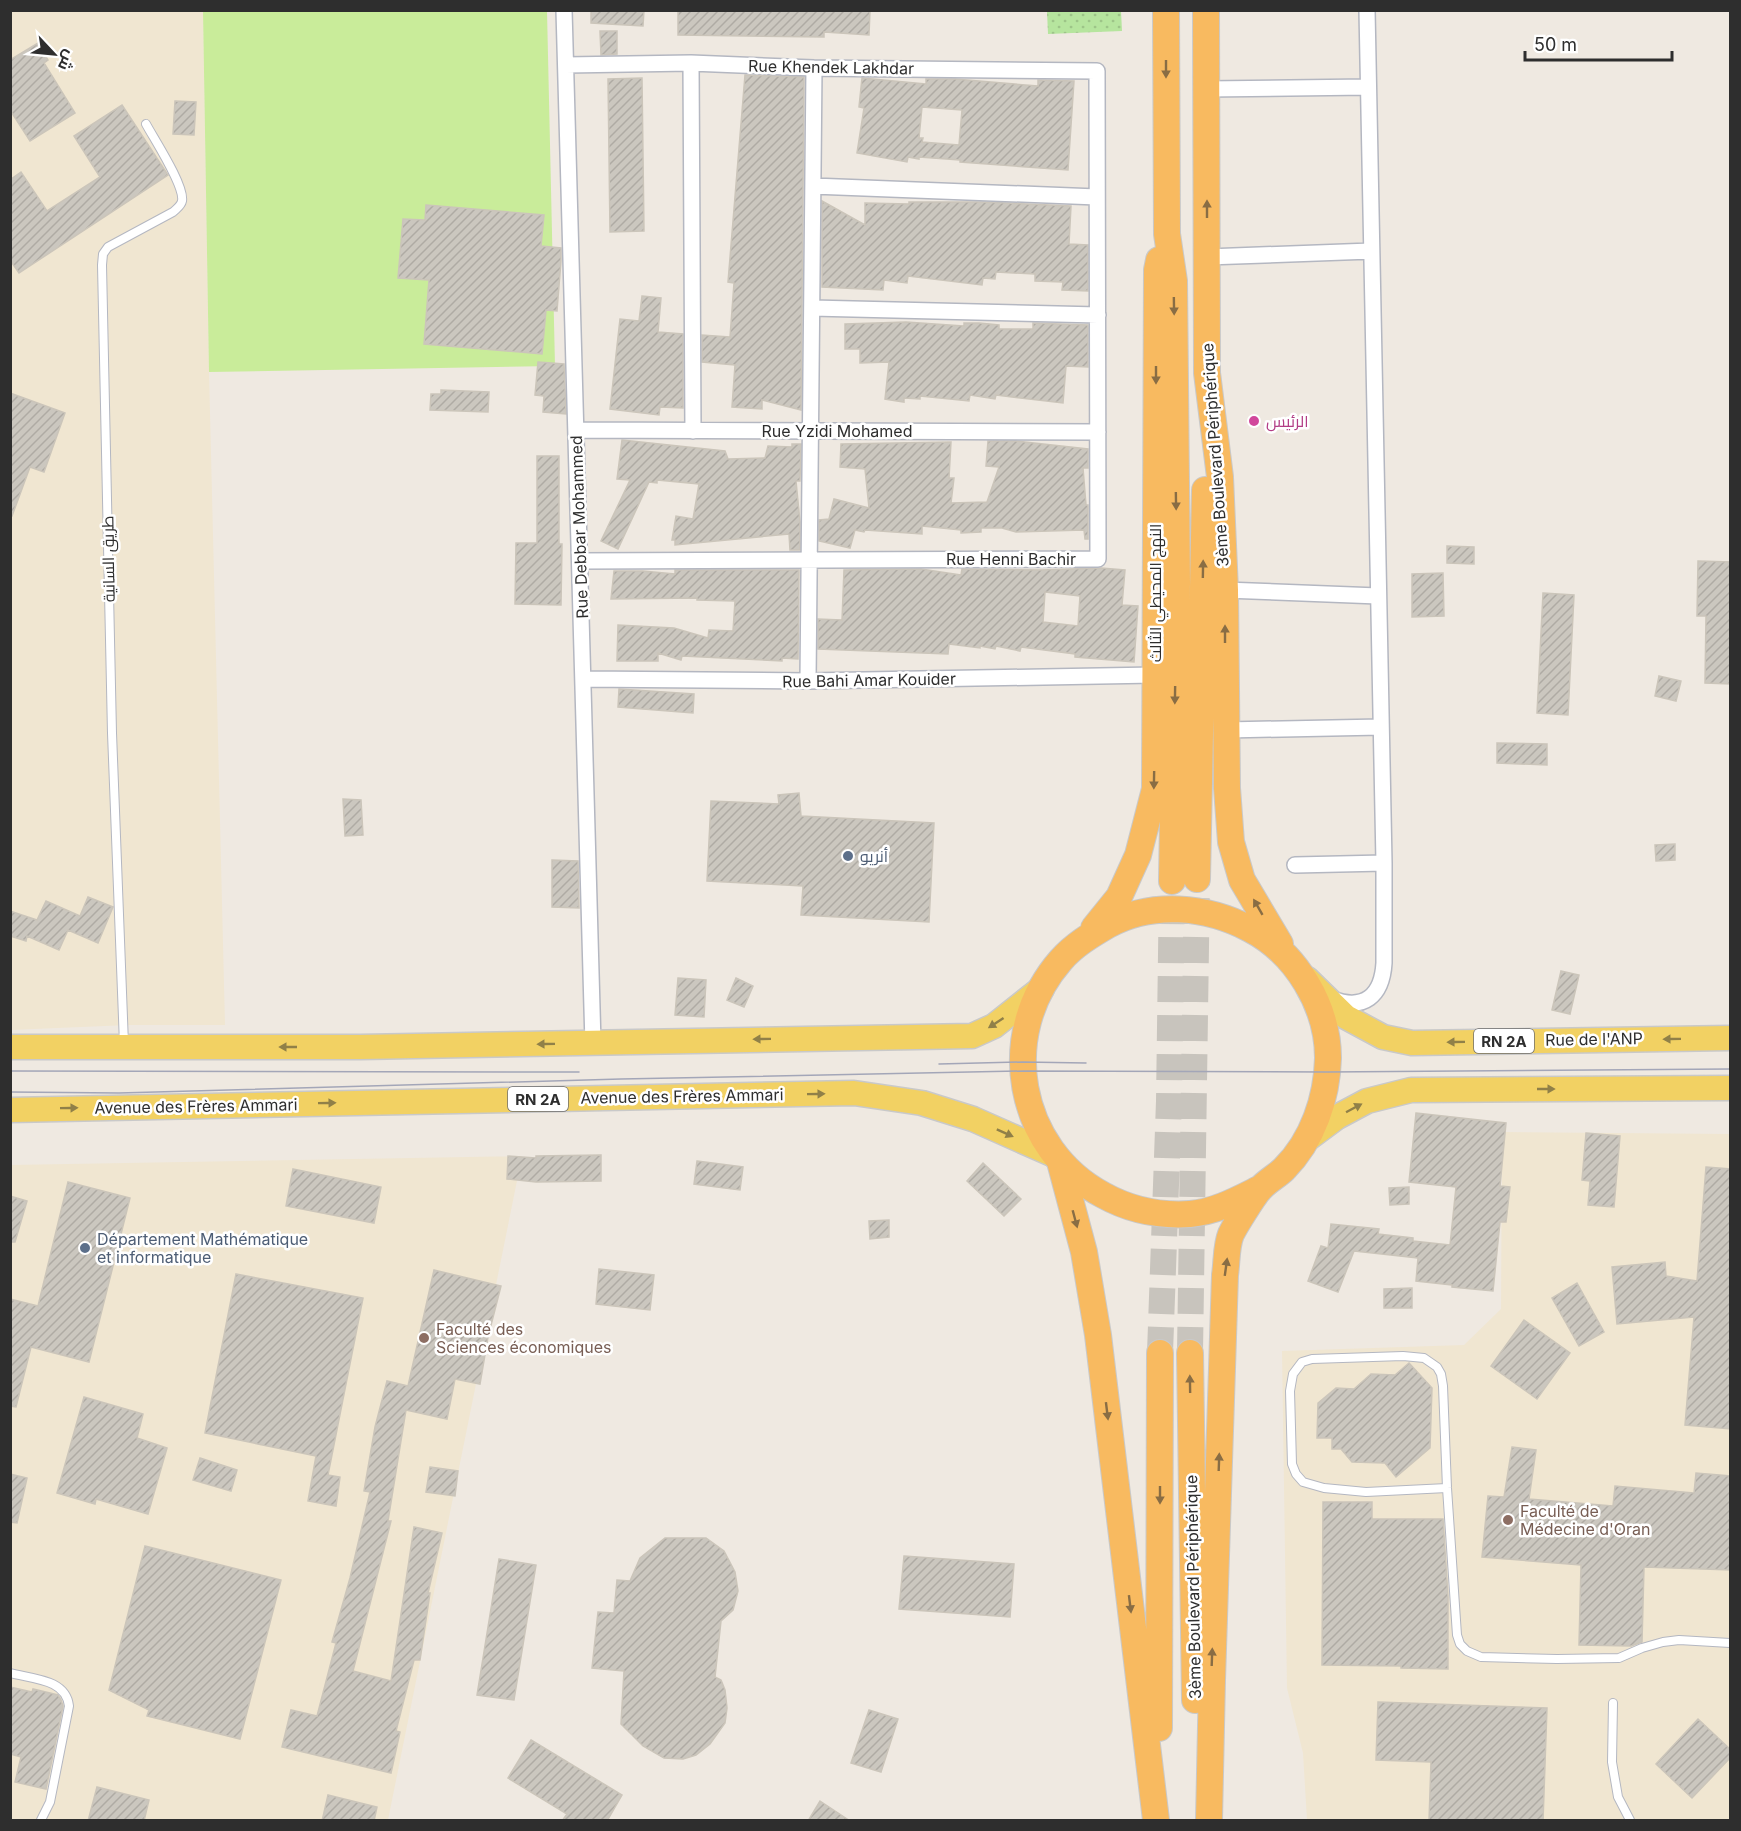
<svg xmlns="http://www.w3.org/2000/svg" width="1741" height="1831" font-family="Inter,Cairo,sans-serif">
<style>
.education{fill:#f0e6d1}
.grass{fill:url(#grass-dots)}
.pitch{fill:#c9ec9a}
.building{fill:url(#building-hatch);stroke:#cbc5ba;stroke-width:1.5;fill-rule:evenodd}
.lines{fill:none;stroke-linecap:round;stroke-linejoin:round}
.trunk-tunnel{stroke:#c8c4bd;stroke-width:26;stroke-dasharray:26 13;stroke-linecap:butt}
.service-casing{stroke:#b4b7c1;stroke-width:10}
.minor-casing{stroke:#b4b7c1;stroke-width:18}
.primary-casing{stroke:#c9c9c9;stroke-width:27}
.trunk-casing{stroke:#c9c9c9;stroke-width:28}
.service{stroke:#fff;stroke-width:8}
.minor{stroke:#fff;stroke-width:15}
.primary{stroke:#f2d163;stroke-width:24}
.trunk{stroke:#f8ba60;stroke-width:26}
.tram{stroke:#a3a6b8;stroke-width:1.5}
.oneway{fill:#896d44}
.oneway2{fill:#908048}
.hotel-dot{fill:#d1479c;stroke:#fff;stroke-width:2}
.service-dot{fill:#5c6f8a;stroke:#fff;stroke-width:2}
.education-dot{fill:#8d6e63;stroke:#fff;stroke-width:2}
.labels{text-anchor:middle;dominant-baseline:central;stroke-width:5;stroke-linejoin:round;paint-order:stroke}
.shield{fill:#fff;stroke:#6d6d6d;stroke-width:1.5}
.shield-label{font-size:15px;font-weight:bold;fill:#2e2e2e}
.street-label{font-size:16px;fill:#2e2e2e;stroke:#fff}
.hotel-label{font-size:16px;fill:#b23c85;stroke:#fff;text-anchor:start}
.service-label{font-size:16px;fill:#4e5e75;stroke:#fff;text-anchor:start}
.education-label{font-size:16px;fill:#785e54;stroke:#fff;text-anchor:start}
</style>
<defs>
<pattern id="grass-dots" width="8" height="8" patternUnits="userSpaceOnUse" patternTransform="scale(1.5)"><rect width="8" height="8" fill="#b6e59e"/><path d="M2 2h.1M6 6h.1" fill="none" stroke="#9dc588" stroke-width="1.8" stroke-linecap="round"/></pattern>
<pattern id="building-hatch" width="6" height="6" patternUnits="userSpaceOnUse" patternTransform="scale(1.5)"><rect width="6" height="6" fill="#cbc7bf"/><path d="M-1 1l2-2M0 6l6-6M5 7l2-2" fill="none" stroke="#afaba4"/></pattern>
</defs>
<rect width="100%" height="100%" fill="#efe9e1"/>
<path class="education" d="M10,11H203L209,372L225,1025H128L11,1030Z
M1502,1132L1730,1134V1820H1307L1303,1753L1287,1688L1282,1351L1464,1345L1501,1309Z
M522,1156L388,1820H11L10,1165Z"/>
<path class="grass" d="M1047,11H1121L1122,31L1048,34Z"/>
<path class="pitch" d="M203,11H547L555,366L209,372Z"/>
<path class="building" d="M591,10H644L643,26L591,23Z
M678,10H870L869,35L824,32V37L678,35Z
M600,31H617V54L601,55Z
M38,43L48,60L44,63L75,113L30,141L10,110V60Z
M745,75L804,77L801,410L762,400V409L732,407L735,365L702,362V335L730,337L734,283L728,282Z
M642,78L644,231L610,232L608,79Z
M862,78L926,84V79H955L1038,86V80L1074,81L1068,170L960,162V160L919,157V159L908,157L907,162L857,153L864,108L859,107ZM922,107L962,110L959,145L922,142L923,138H919Z
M175,101L196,102L194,135L173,134Z
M122,105L168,175L19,273L10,260V180L21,172L47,211L100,177L74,136Z
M822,201L865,225V203L909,204V202H983L1071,206L1069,244L1088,245V291L1062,290L1063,282L1035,281V274L996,272L995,279L983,278L982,285L908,276L907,283L884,280L883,290L822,287Z
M426,205L544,215L541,246L561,248V261L557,311L546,310L542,354L424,344L429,280L398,278L403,219L425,220Z
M642,296L661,298L658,332L683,334V408L660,407L659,415L610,409L620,319L639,321Z
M906,322L964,326V323H979L999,325V329H1033V323L1088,325V367L1066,366L1063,403L996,395L995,399L970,395L969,401L920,396V399L904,398V402L885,399L889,362L860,363V349H845V324Z
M538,362L564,364L566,414L543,412L544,396L535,395Z
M441,390L489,392L488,412L430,410L431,394H441Z
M10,393L65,413L44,472L30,467L12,516L10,515Z
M622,440L725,451L728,459L765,458L768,446L792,447V444H801L800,481H796L800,522V550H790L789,534L675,545V540H672L676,516L693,519L699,484L657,480V483L649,482L618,549L601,541L630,480L617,479Z
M988,441H1016L1088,449V468H1083L1086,505H1088V539H1085L1084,530L1016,532L1002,528H981V532L961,533V530L922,526V534L865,530L864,532L855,530L850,548L819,541V520L829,519L834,499L869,508L865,469L840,467L841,444L951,442L949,478H954L951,503L987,502L999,467L986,466Z
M537,456H559V544H562L561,605L515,604L516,543H537Z
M1447,546L1474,547V564L1447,563Z
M1698,561L1731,562V684L1705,683L1706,616H1697Z
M1101,568L1125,570L1122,605L1138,606L1134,662L1075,657V654L1021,647L1020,651L996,646L995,649L980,646V648L949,644L948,654L818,649V619L842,620L844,570L921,569L961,575L962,569L1041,570ZM1045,592L1080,596L1078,626L1043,622Z
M675,570H799L798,659L782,658V661L682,656L681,660L658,653V661H617L618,625L674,628L708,638L709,630L733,631L735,601L697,600V598L611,599L614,571H643L675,574Z
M1443,573L1444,616L1412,617V574Z
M1543,593L1574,595L1568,715L1537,713Z
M1659,676L1681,681L1676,701L1655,696Z
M619,689L694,694L693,713L618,707Z
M1497,743L1547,744V765L1497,763Z
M799,793L801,816L934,823L929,922L801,915L803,886L707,881L711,801L779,804L778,795Z
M343,799L361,800L363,835L345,836Z
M1675,844V860L1656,861L1655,845Z
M552,860L578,861L579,908L552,907Z
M88,897L113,907L98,943L68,930L59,950L27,936L26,941L10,936V911L37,920L46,901L80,916Z
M1561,971L1579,975L1570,1014L1552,1010Z
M678,978L706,980L704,1017L675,1015Z
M736,978L753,986L744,1007L727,1000Z
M1416,1113L1506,1123L1500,1186L1510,1187L1506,1222H1500L1493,1291L1452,1287V1285L1416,1281L1418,1258L1354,1251L1338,1292L1308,1281L1321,1246L1328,1248L1331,1224L1379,1229L1378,1234L1413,1238V1241L1450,1245L1456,1187L1409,1182Z
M1586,1133L1620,1136L1614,1207L1588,1205L1590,1181L1582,1180Z
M601,1155V1181L536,1182L507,1179L508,1156L536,1158V1156Z
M697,1161L743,1167L740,1190L694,1184Z
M983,1163L1021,1199L1004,1216L967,1181Z
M1706,1167L1731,1169V1429L1685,1425L1694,1317L1617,1324L1612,1267L1665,1262L1666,1276L1697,1281Z
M293,1169L381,1187L374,1223L286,1206Z
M68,1182L130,1198L89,1362L31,1347L16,1407L10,1406V1299L38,1306Z
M1409,1187V1204L1390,1205L1389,1188Z
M10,1196L27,1201L15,1242H10Z
M889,1220V1237L870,1239L869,1221Z
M599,1269L654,1275L650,1310L596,1304Z
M434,1270L501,1286L488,1337L480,1384L455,1379L447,1419L406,1410L388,1521H391L353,1671L391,1681L414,1527L442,1533L428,1593H430L420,1660H414L396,1731L400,1732L391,1773L282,1747L291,1710L317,1716L336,1643L332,1642L350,1578L370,1492L364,1491L375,1427L387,1381L408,1386Z
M236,1274L363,1298L328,1475L340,1477L336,1506L308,1501L316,1456L205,1433Z
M1577,1283L1604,1332L1579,1346L1552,1298Z
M1412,1288V1308H1384V1289Z
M1524,1320L1570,1353L1537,1399L1491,1366Z
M1409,1363L1432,1388L1430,1448L1396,1477L1385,1463L1352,1462L1341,1449H1332V1438H1317L1318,1403L1336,1388L1354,1389L1371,1374L1395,1375Z
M84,1397L143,1414L137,1438L167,1448L148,1514L96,1499L95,1504L57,1493Z
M1512,1447L1536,1450L1529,1499L1613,1506L1615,1486L1694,1493L1696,1473L1731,1476V1570L1644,1567L1642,1642L1631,1646L1579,1645L1581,1565L1482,1557L1488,1496L1504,1497Z
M200,1458L237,1470L231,1491L193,1480Z
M430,1467L458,1471L455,1496L426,1492Z
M10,1474L27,1478L17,1523L10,1522Z
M1323,1502H1372V1519H1443L1448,1597V1669L1401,1668V1666L1322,1665Z
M665,1538H706L724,1551L735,1572L738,1591L733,1610L721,1621L715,1677L721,1680L725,1690L727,1708L725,1723L710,1744L696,1755L683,1759L664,1758L643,1746L621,1724L624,1671L592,1668L598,1612L614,1613L617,1580L630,1581L640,1558Z
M145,1546L281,1580L240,1739L147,1716L149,1710L109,1690Z
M904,1556L1014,1564L1010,1617L899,1609Z
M499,1559L536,1565L514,1700L477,1695Z
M10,1687L32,1692L33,1689L58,1695L61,1700L63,1706L46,1789L15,1782L21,1757L10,1754Z
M1378,1702L1547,1708L1543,1821H1429L1431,1762L1376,1760Z
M869,1710L898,1719L881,1772L851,1763Z
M1698,1719L1731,1750V1757L1692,1798L1656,1764Z
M531,1740L622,1795L607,1821H562L567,1814L508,1778Z
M97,1787L149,1800L144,1821H88Z
M328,1795L377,1807L374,1821H322Z
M820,1801L850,1821H808Z"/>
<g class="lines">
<path class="trunk-tunnel" d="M1160,1353L1169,1101L1172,881
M1190,1353L1197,879"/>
<g class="service-casing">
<path id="service" d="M124,1044L112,733L102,265L103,254L108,247L173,212C177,208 181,206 182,201C185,186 154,139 146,124
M1447,1488L1366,1492L1324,1488L1303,1482L1296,1474L1292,1464L1290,1391L1293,1374L1302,1362L1312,1359L1403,1356L1424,1358L1437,1367L1441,1374L1443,1386L1447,1488L1457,1635L1460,1644L1467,1651L1481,1657L1557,1659L1619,1658L1642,1648L1663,1642L1679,1640L1730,1643
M10,1673C33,1679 66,1679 69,1706L50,1802L41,1820
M1613,1703L1612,1762L1618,1797L1630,1820"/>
</g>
<g class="minor-casing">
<path id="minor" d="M564,10L593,1044
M691,63L693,431
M566,65L691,63L814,68L1097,71L1098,559L580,561
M1206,89L1368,87
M813,186L1097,197
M1207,257L1371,251
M812,308L1098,315
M576,430L1098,432
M1225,590L1378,596
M583,679L808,681L1155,675
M808,681L814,68
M1226,730L1381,727
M1295,865L1384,863
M1332,999C1364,1011 1382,996 1384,963V863L1367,10"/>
</g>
<g class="primary-casing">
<path id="primary" d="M1307,979L1346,1017L1383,1037L1412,1043L1730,1038
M10,1047H360L972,1036L994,1026L1042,988
M10,1110L854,1093L922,1103L973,1119L1054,1155
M1306,1140L1337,1117L1367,1101L1411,1090L1730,1088"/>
</g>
<g class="trunk-casing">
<path id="trunk" d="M1166,10L1167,234L1174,281L1177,583L1172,881
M1206,10L1207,373L1220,477L1225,590L1227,788L1231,842L1242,880L1280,944
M1197,879L1205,490
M1094,928L1119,897L1138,855L1155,789L1157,270L1159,260
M1060,1162L1084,1252L1098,1335L1156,1820
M1190,1353L1195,1700
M1159,1728L1160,1353
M1209,1820L1212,1680L1225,1275C1227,1262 1226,1246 1231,1234C1235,1226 1254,1195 1260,1189C1267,1181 1277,1176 1284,1169C1313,1140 1327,1098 1328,1058C1328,1006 1296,953 1250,929C1206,906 1152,901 1108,925C1091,935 1074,945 1061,960C996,1034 1017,1149 1103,1195C1130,1210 1160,1216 1190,1214C1215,1212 1237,1200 1259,1189"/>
</g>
<use href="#service" class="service"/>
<use href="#minor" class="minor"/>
<use href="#primary" class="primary"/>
<use href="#trunk" class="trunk"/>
<path class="tram" d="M939,1064L1023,1062L1086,1063
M10,1071L579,1072
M10,1092L119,1093L621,1079L1024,1071L1327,1072L1730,1069"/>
</g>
<defs><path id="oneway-solid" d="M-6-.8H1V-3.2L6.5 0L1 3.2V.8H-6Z" transform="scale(1.5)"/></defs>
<g class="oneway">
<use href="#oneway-solid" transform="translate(1166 69) rotate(90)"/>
<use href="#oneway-solid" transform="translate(1207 209) rotate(-90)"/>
<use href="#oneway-solid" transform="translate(1174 306) rotate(89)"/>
<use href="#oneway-solid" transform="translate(1156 375) rotate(90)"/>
<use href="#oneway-solid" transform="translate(1176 501) rotate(89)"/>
<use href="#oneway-solid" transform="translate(1203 569) rotate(-89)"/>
<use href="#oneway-solid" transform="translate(1225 634) rotate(-90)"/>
<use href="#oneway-solid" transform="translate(1175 695) rotate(91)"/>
<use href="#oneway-solid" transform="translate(1154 780) rotate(91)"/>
<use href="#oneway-solid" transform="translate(1258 907) rotate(-120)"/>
<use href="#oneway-solid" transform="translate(1075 1219) rotate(75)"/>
<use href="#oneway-solid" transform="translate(1226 1267) rotate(-82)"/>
<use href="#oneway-solid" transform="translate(1190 1384) rotate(-91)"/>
<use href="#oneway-solid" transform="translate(1107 1411) rotate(83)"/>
<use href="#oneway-solid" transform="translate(1219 1462) rotate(-88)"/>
<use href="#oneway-solid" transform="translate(1160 1495) rotate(90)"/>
<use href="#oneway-solid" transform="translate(1130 1604) rotate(83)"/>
<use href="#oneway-solid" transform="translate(1212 1657) rotate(-88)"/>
</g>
<g class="oneway2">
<use href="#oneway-solid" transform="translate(996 1023) rotate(147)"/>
<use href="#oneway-solid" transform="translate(762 1039) rotate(179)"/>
<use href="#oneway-solid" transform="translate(1672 1039) rotate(179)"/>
<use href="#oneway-solid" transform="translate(1456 1042) rotate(179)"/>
<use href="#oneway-solid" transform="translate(546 1044) rotate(179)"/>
<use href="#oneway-solid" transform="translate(288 1047) rotate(180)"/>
<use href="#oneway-solid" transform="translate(1546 1089)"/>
<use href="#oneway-solid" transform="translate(816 1094) rotate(-1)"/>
<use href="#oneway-solid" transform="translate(327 1103) rotate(-1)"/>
<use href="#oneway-solid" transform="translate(69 1108) rotate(-1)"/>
<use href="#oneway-solid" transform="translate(1354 1108) rotate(-28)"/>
<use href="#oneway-solid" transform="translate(1005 1133) rotate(24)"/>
</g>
<circle class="hotel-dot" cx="1254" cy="421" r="6"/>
<g class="service-dot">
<circle cx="848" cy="856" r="6"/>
<circle cx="85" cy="1248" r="6"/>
</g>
<g class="education-dot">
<circle cx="424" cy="1338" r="6"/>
<circle cx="1508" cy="1520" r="6"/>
</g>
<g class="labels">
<g class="shield">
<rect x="1474" y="1029" width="60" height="24" rx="4.5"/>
<rect x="508" y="1087" width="60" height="24" rx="4.5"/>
</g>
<g class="shield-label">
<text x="1504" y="1041">RN 2A</text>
<text x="538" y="1099">RN 2A</text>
</g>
<g class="street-label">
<text transform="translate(831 67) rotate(1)">Rue Khendek Lakhdar</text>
<text x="837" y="431">Rue Yzidi Mohamed</text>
<text transform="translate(1215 455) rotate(-94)">3ème Boulevard Périphérique</text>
<text transform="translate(579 527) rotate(-92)">Rue Debbar Mohammed</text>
<text transform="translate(108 559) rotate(-91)">طريق السانية</text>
<text x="1011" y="559">Rue Henni Bachir</text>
<text transform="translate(1155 593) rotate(-90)">النهج المحيطي الثالث</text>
<text transform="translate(869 680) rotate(-1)">Rue Bahi Amar Kouider</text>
<text transform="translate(1594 1039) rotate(-1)">Rue de l'ANP</text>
<text transform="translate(682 1096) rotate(-1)">Avenue des Frères Ammari</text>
<text transform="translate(196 1106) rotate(-1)">Avenue des Frères Ammari</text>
<text transform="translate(1193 1587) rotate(-91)">3ème Boulevard Périphérique</text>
</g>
<g class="hotel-label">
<text x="1266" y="421">الرئيس</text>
</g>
<g class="service-label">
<text x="860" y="856">أنريو</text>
<text x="97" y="1239">Département Mathématique<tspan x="97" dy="18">et informatique</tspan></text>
</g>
<g class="education-label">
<text x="436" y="1329">Faculté des<tspan x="436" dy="18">Sciences économiques</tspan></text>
<text x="1520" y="1511">Faculté de<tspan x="1520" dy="18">Médecine d'Oran</tspan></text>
</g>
</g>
<rect width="1741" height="1831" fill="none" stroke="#2e2e2e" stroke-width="24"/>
<g transform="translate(54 54) rotate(116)" stroke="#ffffff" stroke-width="4.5" paint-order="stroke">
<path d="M0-4.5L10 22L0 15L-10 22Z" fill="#2e2e2e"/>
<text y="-9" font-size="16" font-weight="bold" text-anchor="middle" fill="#2e2e2e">ش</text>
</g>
<path d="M1525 51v9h147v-9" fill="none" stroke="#2e2e2e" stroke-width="3"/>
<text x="1534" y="51" font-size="18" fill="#2e2e2e" stroke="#ffffff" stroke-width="4.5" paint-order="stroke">50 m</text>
</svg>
